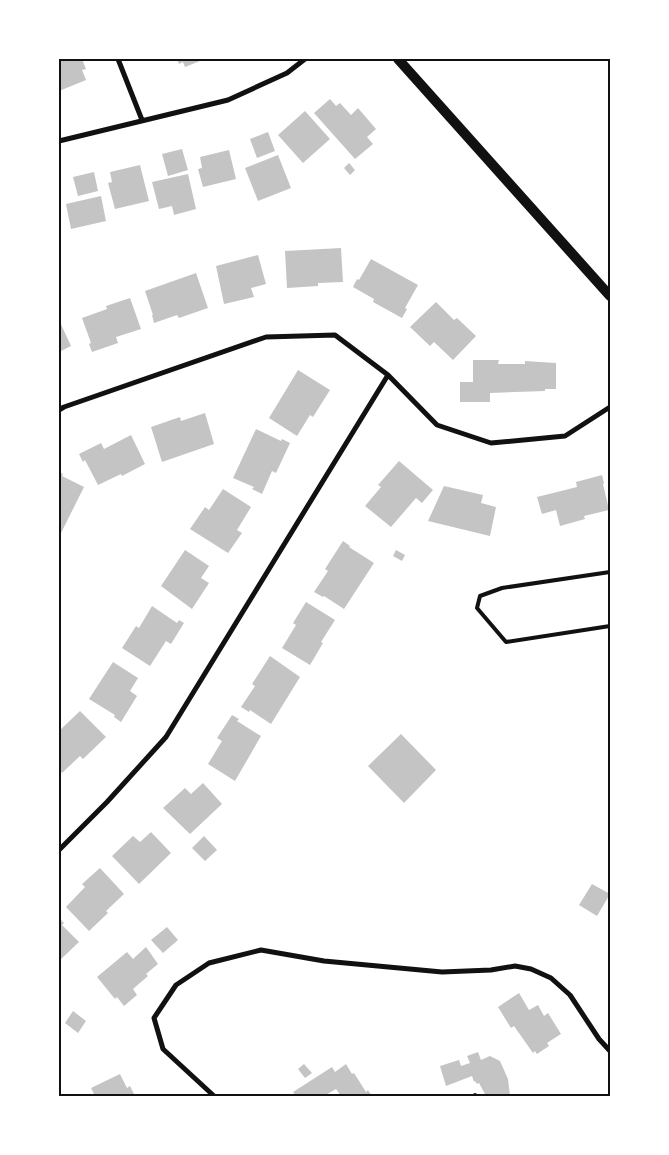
<svg xmlns="http://www.w3.org/2000/svg" width="669" height="1155" font-family="Commissioner,sans-serif">
<style>
.building{fill:#c4c4c4}
.lines{fill:none;stroke-linecap:round;stroke-linejoin:round}
.service{stroke:#111;stroke-width:4}
.minor{stroke:#111;stroke-width:5}
.secondary{stroke:#111;stroke-width:10}
.neatline{fill:none;stroke:#111;stroke-width:2}
</style>
<rect width="100%" height="100%" fill="#fff"/>
<path class="building" d="M59,59H82L86,69L82,70L86,80L59,91Z
M177,59H199L200,61L185,67L183,62L179,64Z
M330,99L336,106L340,103L351,115L358,108L376,129L367,137L373,144L355,159L314,113Z
M305,111L330,139L303,163L278,135Z
M268,132L275,151L257,158L250,139Z
M182,149L188,170L168,176L162,154Z
M229,150L236,179L203,187L198,169L202,168L200,157Z
M278,155L291,188L258,201L245,168Z
M349,163L355,170L350,175L344,168Z
M140,165L149,201L115,209L108,183L112,182L110,172Z
M94,172L98,191L78,196L73,177Z
M188,174L196,209L174,215L172,206L159,209L152,182Z
M101,196L106,221L71,229L66,204Z
M341,248L343,282L318,283V286L287,288L285,251Z
M258,255L266,284L251,288L254,297L224,304L216,266Z
M371,259L418,285L405,308L407,309L402,318L373,302L374,299L353,287L357,279L359,280Z
M196,273L208,308L179,318L177,315L154,323L152,315H153L145,291Z
M130,298L141,329L116,337L118,343L92,352L89,344L91,343L82,318L107,309L106,306Z
M436,302L454,320L457,318L476,336L453,360L434,342L430,346L410,327Z
M59,320L71,346L59,352Z
M473,360H499L498,364H525V361L556,363V389H545V391L490,393V402H460V382H473Z
M298,370L330,390L313,417L310,415L297,436L269,418Z
M205,413L214,444L162,462L151,427L180,417L181,421Z
M256,429L281,441L282,439L290,443L276,473L272,471L262,494L252,489L254,487L233,478Z
M131,435L145,464L122,476L121,474L98,485L85,460L83,462L79,454L101,443L104,449Z
M399,461L433,490L422,503L416,498L391,527L365,506L381,487L378,485Z
M59,472L63,474L62,476L84,487L59,537Z
M602,475L604,483L603,484L609,510L584,516L585,519L560,526L556,510L542,514L537,497L577,487L576,482Z
M444,486L483,495L481,503L496,507L490,536L428,521Z
M223,489L251,507L237,530L242,533L228,553L190,529L205,507L209,510Z
M343,541L350,546L349,547L374,563L344,609L324,596L323,597L314,592L328,571L325,569Z
M185,550L209,566L201,578L209,583L192,609L161,586Z
M396,550L405,555L402,561L393,556Z
M306,602L335,620L321,642L323,643L310,665L282,648L296,625L293,623Z
M152,606L177,623L179,620L184,623L171,644L166,641L150,666L122,648L136,626L139,628Z
M270,656L300,677L271,724L250,710L249,712L241,707L255,686L252,684Z
M113,662L138,678L130,691L137,696L121,722L114,717L115,715L89,699Z
M80,711L106,737L83,759L80,756L62,773L59,769V731Z
M232,715L239,719L237,721L261,736L235,781L208,764L222,741L217,738Z
M401,734L436,770L404,803L368,766Z
M203,783L222,804L190,834L163,808L185,788L191,794Z
M151,832L171,853L139,884L112,856L133,836L140,842Z
M204,836L217,850L205,861L192,848Z
M100,868L124,894L106,911L108,913L89,931L66,907L85,887L82,884Z
M592,884L610,894L597,916L579,905Z
M59,918L64,923L62,925L79,942L59,961Z
M167,927L178,940L163,953L151,940Z
M146,947L158,964L146,974L148,976L133,989L137,995L124,1006L117,997L115,999L97,977L127,952L133,959Z
M519,993L529,1010L538,1005L544,1016L548,1013L561,1034L547,1043L549,1046L537,1054L535,1051L533,1053L514,1026L511,1028L498,1007Z
M73,1011L86,1021L78,1033L65,1023Z
M478,1052L481,1060L490,1056L500,1061L508,1079L510,1096H486L479,1083L477,1084L475,1081L474,1082L472,1076L446,1086L440,1066L459,1060L461,1066L470,1063L467,1056Z
M304,1064L312,1073L305,1078L298,1069Z
M346,1064L352,1074L354,1073L366,1092L368,1090L372,1096H341L336,1089L324,1096H296L293,1092L332,1067L335,1072Z
M120,1074L127,1088L130,1086L135,1096H95L91,1088Z"/>
<g class="lines">
<path class="service" d="M610,572L502,588L480,596L477,608L506,642L610,626
M475,1095L476,1096"/>
<path class="minor" d="M118,59L142,120
M59,141L228,100L287,73L305,59
M59,410L64,407L266,337L335,335L388,375
M59,850L107,802L166,737L388,375L437,425L491,443L565,436L610,407
M214,1096L163,1049L154,1018L176,985L209,963L261,950L324,961L442,972L491,970L515,966L531,969L551,978L570,995L599,1039L610,1051"/>
<path class="secondary" d="M398,59L610,296"/>
</g>
<rect width="669" height="1155" fill="none" stroke="#ffffff" stroke-width="120"/>
<rect x="60" y="60" width="549" height="1035" class="neatline"/>
</svg>
